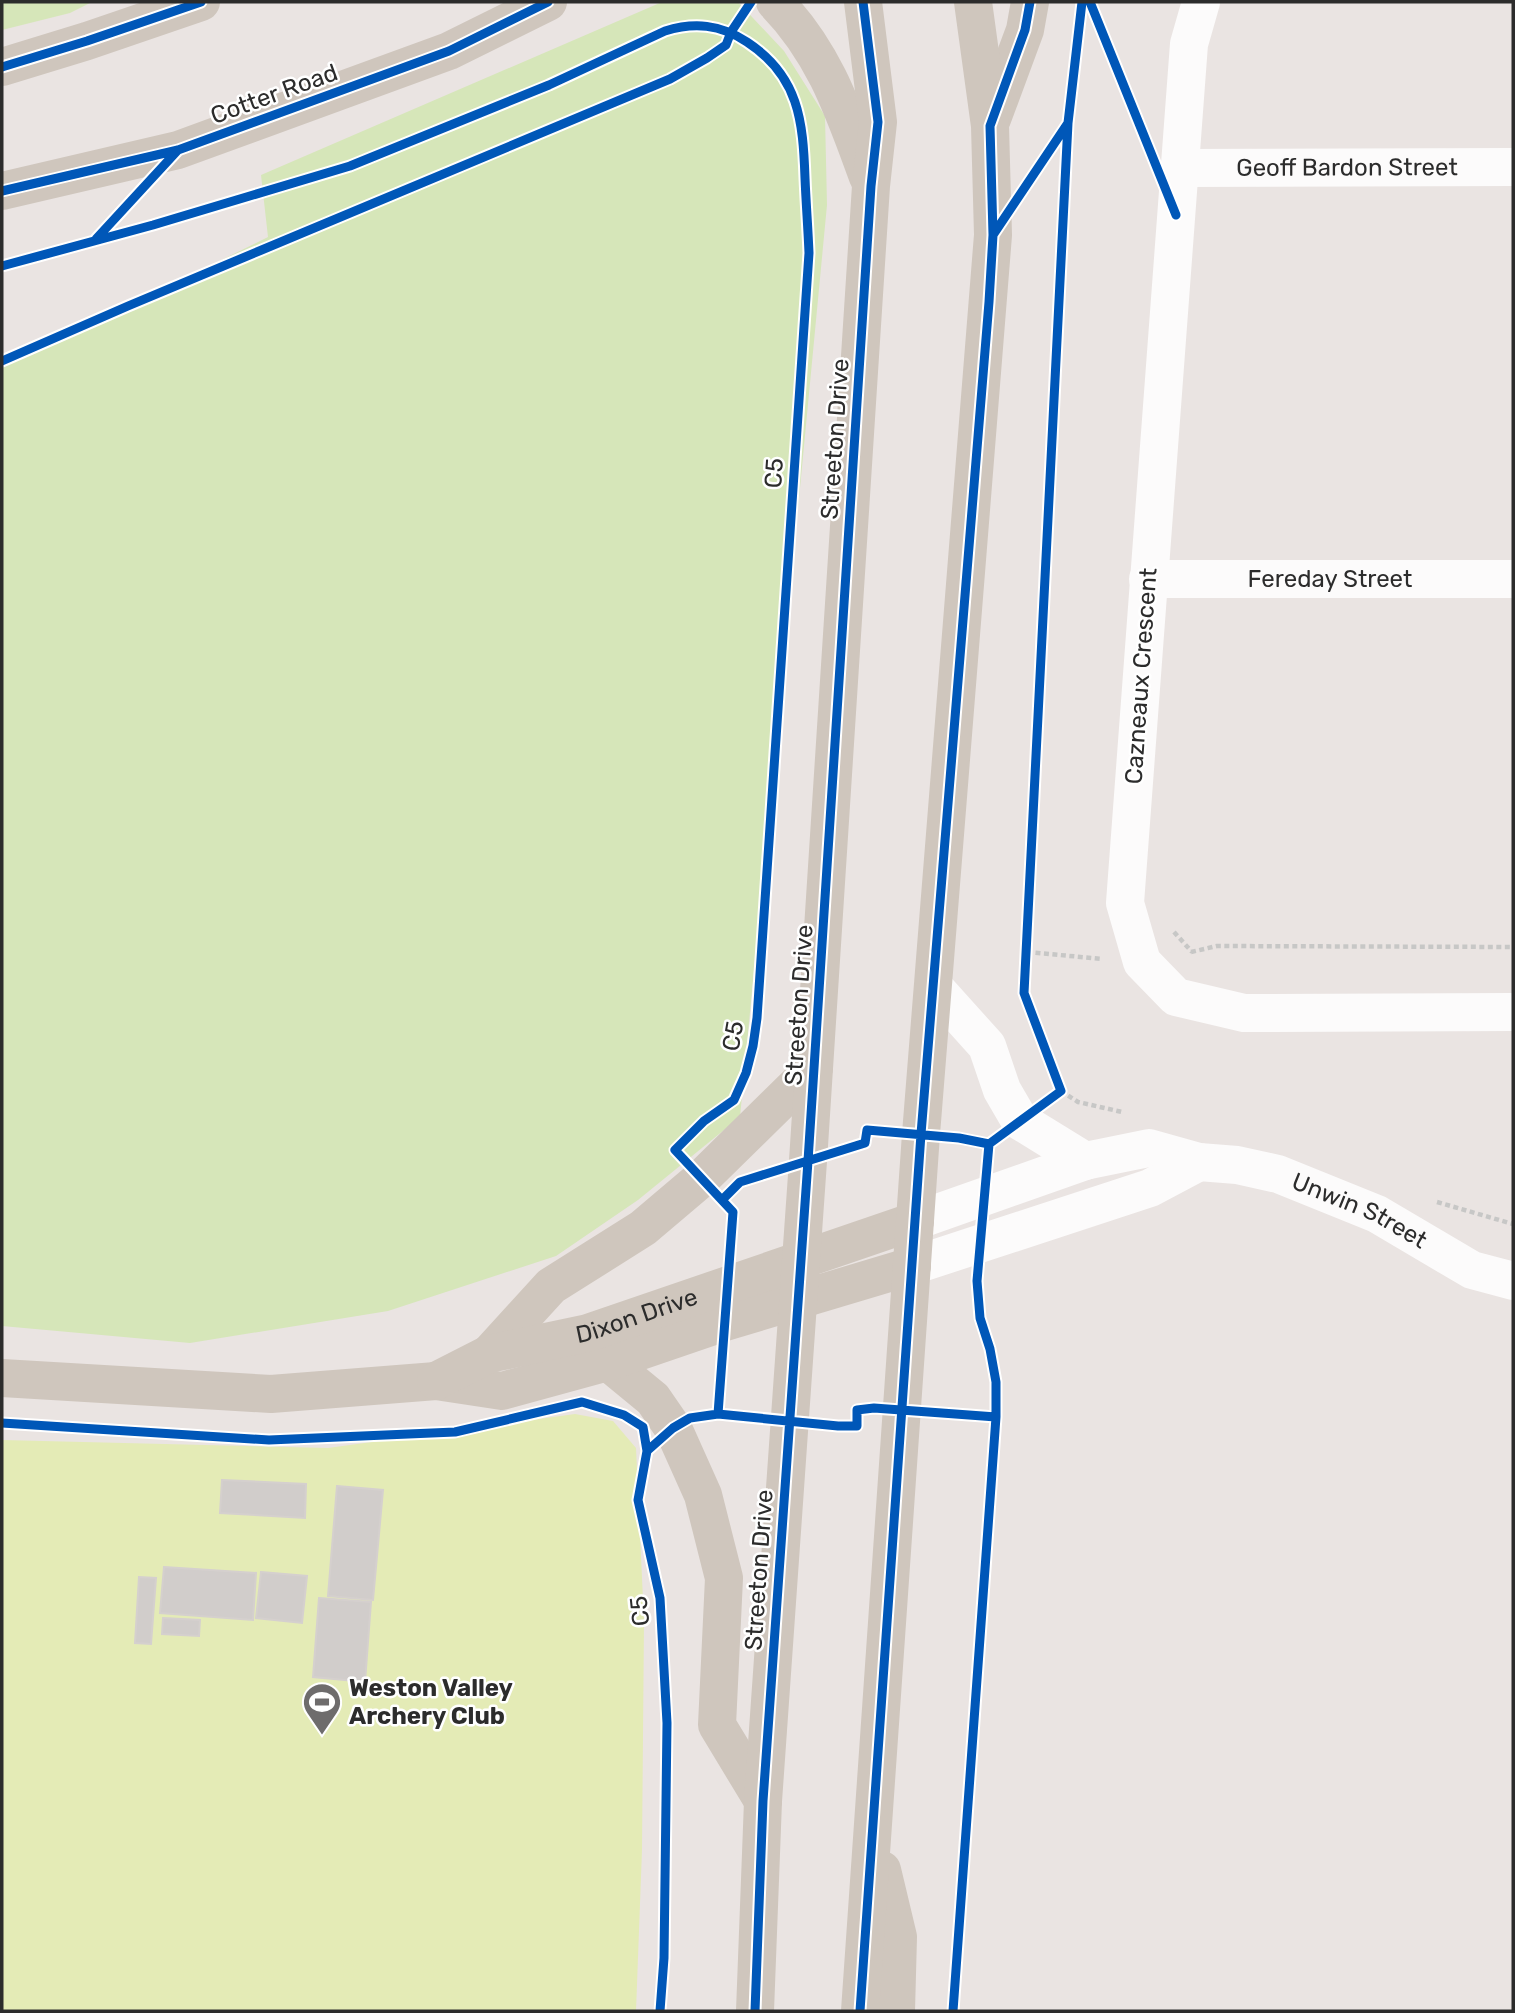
<svg xmlns="http://www.w3.org/2000/svg" width="1515" height="2013" font-family="Rubik,sans-serif">
<style>
.green{fill:#d6e6b9}
.pitch{fill:#e4ebb6}
.building{fill:#d1cdcb;stroke:#d5d0ce;stroke-width:2}
.lines{fill:none;stroke-linecap:round;stroke-linejoin:round}
.path{stroke:#c7c7c6;stroke-width:4.5;stroke-dasharray:5 3.5;stroke-linecap:butt}
.minor{stroke:#fcfbfb;stroke-width:38}
.major{stroke:#cfc6bd;stroke-width:38}
.cycleway-casing{stroke:#fff;stroke-width:13}
.cycleway{stroke:#0057b8;stroke-width:9}
.labels{text-anchor:middle;dominant-baseline:central;stroke-width:5;stroke-linejoin:round;paint-order:stroke}
.street-label{font-size:24px;fill:#2c2c2c;stroke:#fff}
.poi-label{font-size:24px;font-weight:bold;fill:#2c2c2c;stroke:#fff;text-anchor:start}
</style>
<rect width="100%" height="100%" fill="#eae4e2"/>
<path class="green" d="M2,2H92L70,13L2,30Z
M662,2H738L784,51L825,116L827,205L740,1117L638,1200L556,1256L388,1311L190,1343L2,1326V354L29,355L268,237L261,175Z"/>
<path class="pitch" d="M575,1414L613,1421L636,1448L644,1621L642,1850L636,2011H2V1440L328,1448Z"/>
<path class="building" d="M222,1480L306,1484L305,1518L220,1513Z
M337,1486L383,1490L373,1600L328,1596Z
M164,1567L256,1573L253,1620L160,1613Z
M261,1572L307,1576L302,1623L256,1618Z
M139,1577L156,1578L151,1644L135,1643Z
M319,1598L371,1602L365,1682L313,1677Z
M163,1618L200,1620L199,1636L162,1634Z"/>
<g class="lines">
<path class="path" d="M1174,932L1192,952
M1027,952L1103,959
M1191,952L1217,946L1513,947
M1061,1091L1078,1102L1122,1112
M1437,1202L1513,1224"/>
<g class="minor">
<path d="M1201,2L1189,44L1125,903L1142,962L1176,997L1244,1013L1513,1012"/>
<path id="s1" d="M1179,168L1513,167"/>
<path id="s2" d="M1148,579H1513"/>
<path d="M933,986L987,1046L1002,1090L1020,1121L1085,1161"/>
<path id="s3" d="M915,1221L1085,1161L1149,1148L1199,1162L1237,1165L1278,1174L1377,1214L1472,1270L1513,1281"/>
<path d="M912,1266L1150,1188L1199,1162"/>
</g>
<g class="major">
<path d="M775,2C825,53 844,112 868,177"/>
<path d="M2,67L87,41L201,2"/>
<path d="M992,119L1025,30L1030,2"/>
<path d="M2,191L178,150L449,51L548,2"/>
<path d="M489,1354L551,1286L643,1228L702,1178L814,1068"/>
<path d="M608,1362L653,1399L673,1428L703,1495L724,1578L717,1725L763,1801"/>
<path d="M2,1378L271,1394L436,1381L502,1391L608,1362L725,1322L912,1266"/>
<path id="s4" d="M436,1381L489,1354L588,1333L915,1221"/>
<path d="M882,1870L898,1937L896,2011"/>
<path d="M755,2011L763,1801L808,1161L871,186L878,122L863,2"/>
<path d="M860,2011L921,1134L993,235L990,126L973,2"/>
</g>
<g class="cycleway-casing">
<path id="cycleway" d="M1090,2L1176,215
M2,67L87,41L201,2
M2,191L178,150L449,51L548,2
M993,235L1068,123
M96,239L178,150
M2,266L153,225L350,166L549,85L665,31C694,22 720,24 747,42C799,76 803,121 805,178C806,203 808,228 809,253L757,1018L753,1046L746,1073L734,1100L704,1121L675,1150L733,1212L718,1414
M2,361L128,306L670,79L707,58L726,45L731,32L751,2
M722,1200L740,1182L865,1143L867,1130L959,1138L989,1144L1061,1091L1024,993L1068,123L1082,2
M2,1423L269,1440L455,1432L582,1402L624,1415L643,1427L647,1451
M660,2011L664,1958L667,1723L660,1598L638,1500L647,1451L673,1428L690,1418L718,1414L838,1426H857V1410L874,1408L996,1417
M755,2011L763,1801L808,1161L871,186L878,122L863,2
M860,2011L921,1134L989,302L993,235L990,126L1025,30L1030,2
M953,2011L996,1417V1382L990,1349L980,1318L977,1281L989,1144"/>
</g>
<use href="#cycleway" class="cycleway"/>
</g>
<defs>
<g id="stadium-pin" transform="scale(2.0125)"><path d="M0 17L-7.5 6A9.5 9.5 0 1 1 7.5 6Z" fill="#6e6c6c" stroke="#fff"/><path d="M0-5a6.5 5 0 1 0 0 10a6.5 5 0 1 0 0-10ZM-3.5-1.8h7v3.6h-7Z" fill="#fff"/></g>
</defs>
<g fill-rule="evenodd">
<use href="#stadium-pin" x="322" y="1702"/>
</g>
<g class="labels">
<g class="street-label">
<text transform="translate(274 94) rotate(-20)">Cotter Road</text>
<text stroke="none"><textPath href="#s1" startOffset="168">Geoff Bardon Street</textPath></text>
<text transform="translate(835 439) rotate(-86)">Streeton Drive</text>
<text transform="translate(774 473) rotate(-86)">C5</text>
<text stroke="none"><textPath href="#s2" startOffset="182">Fereday Street</textPath></text>
<text transform="translate(1141 676) rotate(-86)">Cazneaux Crescent</text>
<text transform="translate(799 1005) rotate(-86)">Streeton Drive</text>
<text transform="translate(733 1036) rotate(-80)">C5</text>
<text stroke="none"><textPath href="#s3" startOffset="467">Unwin Street</textPath></text>
<text stroke="none"><textPath href="#s4" startOffset="212">Dixon Drive</textPath></text>
<text transform="translate(759 1570) rotate(-86)">Streeton Drive</text>
<text transform="translate(640 1611) rotate(-96)">C5</text>
</g>
<g class="poi-label">
<text x="349" y="1688">Weston Valley<tspan x="349" dy="28">Archery Club</tspan></text>
</g>
</g>
<rect width="1515" height="2013" fill="none" stroke="#2c2c2c" stroke-width="7"/>
</svg>
